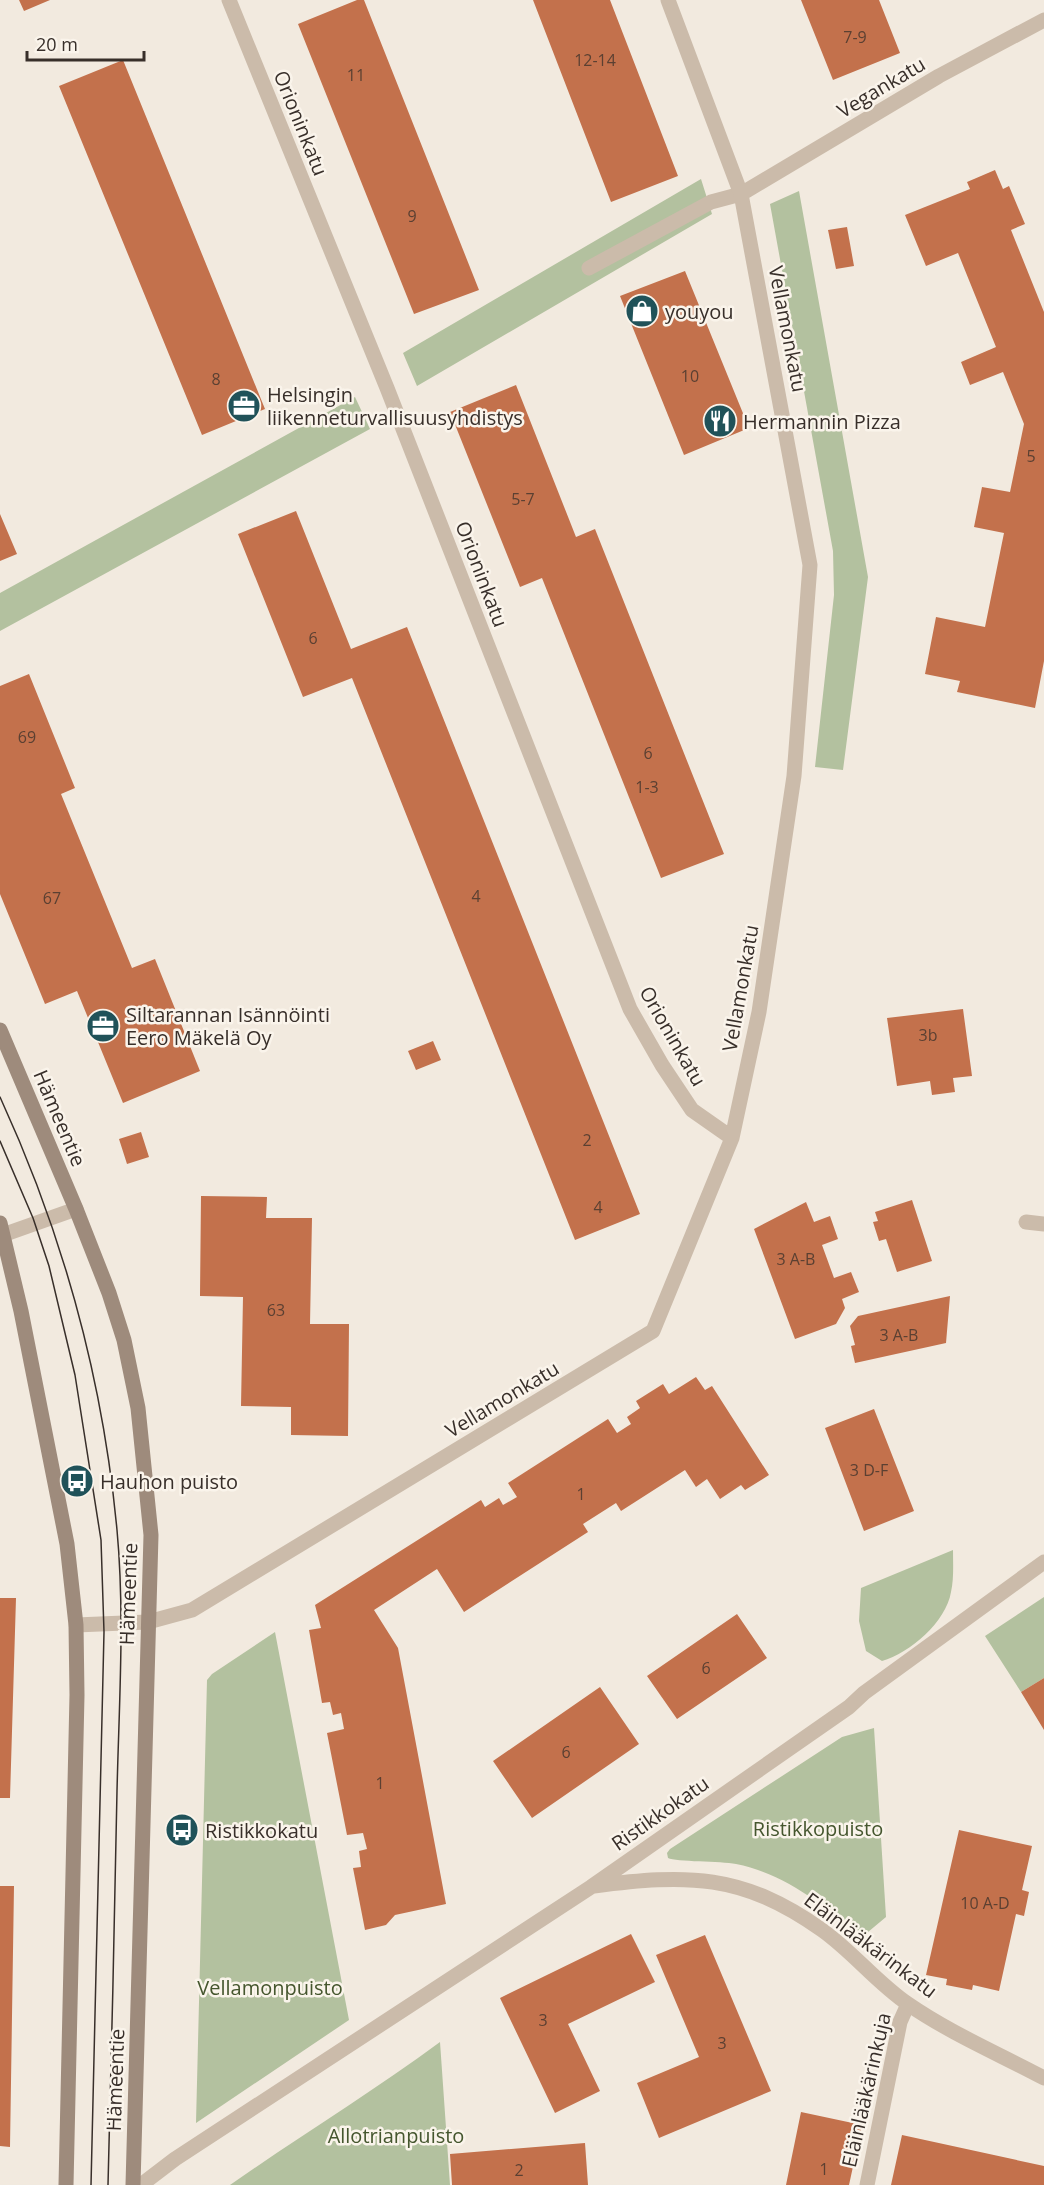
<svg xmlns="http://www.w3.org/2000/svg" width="1044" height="2185" font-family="'Open Sans',sans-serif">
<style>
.green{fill:#b3c19f}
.building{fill:#c3714c}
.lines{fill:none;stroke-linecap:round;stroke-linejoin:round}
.lane{stroke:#cbbbaa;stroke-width:15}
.street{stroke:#cbbbaa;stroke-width:15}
.secondary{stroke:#9e8b7c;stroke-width:15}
.tram{stroke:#382f2a;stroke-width:1.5}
.labels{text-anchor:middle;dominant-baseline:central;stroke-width:5;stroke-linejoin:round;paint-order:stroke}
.number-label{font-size:16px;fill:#5b4032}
.street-label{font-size:20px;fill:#382f2a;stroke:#faf4eb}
.poi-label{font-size:20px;fill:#382f2a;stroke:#faf4eb;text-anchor:start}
.park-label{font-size:20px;fill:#45562e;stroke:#faf4eb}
</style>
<rect width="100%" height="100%" fill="#f2eadf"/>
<path class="green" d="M701,179L712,214L417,386L403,353Z
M799,191L868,577L843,770L815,767L834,595L833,551L770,204Z
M355,397L370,429L0,631V593Z
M953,1550C953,1564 954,1579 951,1592C946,1622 910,1653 882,1661L866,1651L859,1621L861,1588Z
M1044,1597V1678L1021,1692L985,1636Z
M275,1632L349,2020L196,2123L207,1680L212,1674Z
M874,1728L886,1917L862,1937C824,1906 786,1874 736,1864C721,1861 676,1862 668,1858L667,1853L670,1849L842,1737Z
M440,2042L450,2185H230C300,2136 372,2092 440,2042Z"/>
<path class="building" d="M19,0H50L24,11Z
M357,0H364L479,290L414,314L298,24Z
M533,0H610L678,176L611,202Z
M801,0H879L900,53L833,80Z
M123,60L265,409L202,435L59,86Z
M995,170L1003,189L1009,186L1025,224L1011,230L1044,312V661L1035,708L957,692L960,681L925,674L936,617L985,627L1004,533L974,527L982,487L1010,492L1024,424L1003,372L970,385L961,362L996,347L958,253L926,266L905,215L970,189L967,182Z
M847,227L854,266L836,269L828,230Z
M685,271L749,428L684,455L620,296Z
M516,385L576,537L595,529L724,854L661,878L542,578L520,587L450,412Z
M296,511L351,649L407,627L640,1214L575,1240L352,678L303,697L238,534Z
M0,514L17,554L0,561Z
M29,674L75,788L61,794L132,968L155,959L200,1071L123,1103L77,991L45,1004L0,894V686Z
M963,1009L972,1076L953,1078L955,1092L932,1095L930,1081L897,1086L887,1018Z
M433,1041L441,1060L416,1070L408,1051Z
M141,1132L149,1157L127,1164L119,1139Z
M201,1196L267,1197L266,1218H312L310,1324H349L348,1436L291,1435V1407L241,1406L243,1297L200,1296Z
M912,1200L932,1261L897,1272L886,1239L879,1241L873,1222L878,1221L875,1212Z
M806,1202L814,1222L830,1216L838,1239L822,1245L834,1278L851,1272L859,1292L842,1299L845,1308L836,1324L795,1339L754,1229Z
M950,1296L946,1343L855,1363L851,1346L855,1345L850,1326L858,1316Z
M696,1377L705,1390L712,1386L769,1475L745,1490L741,1485L720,1499L707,1479L696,1487L685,1470L621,1511L616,1503L583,1524L588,1532L464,1612L437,1569L374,1610L398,1648L446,1904L395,1915L386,1925L365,1930L353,1868L361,1867L359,1851L367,1849L363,1833L347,1835L327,1733L344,1729L341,1713L333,1715L330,1702L322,1703L309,1630L321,1628L315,1605L481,1500L485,1507L499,1498L503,1505L517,1497L508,1483L608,1419L617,1433L631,1424L627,1417L640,1408L636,1401L663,1384L669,1394Z
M874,1409L914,1511L864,1531L825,1428Z
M76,1464L80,1488L75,1489L71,1465Z
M0,1598H16L10,1798H0Z
M737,1614L767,1658L677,1719L647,1676Z
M1044,1678V1730L1021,1692Z
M600,1687L639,1744L532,1818L493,1761Z
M959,1830L1032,1846L1022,1890L1029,1892L1024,1916L1016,1914L999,1991L973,1985L972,1990L946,1985L947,1979L926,1975Z
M0,1886H14L10,2147L0,2146Z
M631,1934L655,1982L568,2024L600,2091L555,2113L500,1998Z
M705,1935L771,2091L659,2138L637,2083L699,2057L656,1955Z
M801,2112L862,2125L849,2185H786Z
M902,2135L1044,2166V2185H891Z
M585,2143L588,2185H452L450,2154Z"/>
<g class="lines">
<path class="lane" d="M589,268L711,202L741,194
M1026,1222L1044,1224"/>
<path class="street" d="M229,0L387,388L630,1009L662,1065L692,1110L732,1138
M741,194L939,76L1044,20
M0,1236L76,1209
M76,1625L148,1622L192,1610L653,1331L732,1138L759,1012L794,776L810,565L741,194L668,0
M594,1886C687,1874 742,1873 822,1930C853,1952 877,1983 908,2004C950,2033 999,2054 1044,2078
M141,2185L175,2159L591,1887L849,1707L864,1693L1044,1562
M867,2185L900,2022L908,2004"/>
<path class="secondary" d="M0,1030L76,1209L109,1293L124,1340L138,1408L151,1535L133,2185
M0,1223L21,1311L67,1544L76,1625L77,1695L66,2185"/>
<path class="tram" d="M0,1097C63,1234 103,1380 117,1530C125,1616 119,1704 117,1791C114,1922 112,2054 108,2185
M0,1141L33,1218L49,1266L75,1375L101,1540L104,1632L91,2185"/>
</g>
<defs>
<g id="shop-disc" transform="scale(1.725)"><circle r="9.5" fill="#205259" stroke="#faf4eb"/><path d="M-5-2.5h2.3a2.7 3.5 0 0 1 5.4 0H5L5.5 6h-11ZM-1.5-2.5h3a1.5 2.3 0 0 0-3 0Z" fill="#fff"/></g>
<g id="office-disc" transform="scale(1.725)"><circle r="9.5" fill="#205259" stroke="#faf4eb"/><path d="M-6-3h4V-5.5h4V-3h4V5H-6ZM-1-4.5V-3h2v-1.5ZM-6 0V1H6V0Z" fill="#fff"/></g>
<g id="restaurant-disc" transform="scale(1.725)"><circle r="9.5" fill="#205259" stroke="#faf4eb"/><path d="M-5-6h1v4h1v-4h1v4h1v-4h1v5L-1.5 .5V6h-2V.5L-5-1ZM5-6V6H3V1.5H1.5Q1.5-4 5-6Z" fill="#fff"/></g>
<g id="bus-disc" transform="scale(1.725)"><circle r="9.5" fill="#205259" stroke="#faf4eb"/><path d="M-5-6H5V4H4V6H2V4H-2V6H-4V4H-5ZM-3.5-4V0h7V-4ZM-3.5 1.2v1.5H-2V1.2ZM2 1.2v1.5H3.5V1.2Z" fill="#fff"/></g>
</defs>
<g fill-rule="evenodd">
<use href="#shop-disc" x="642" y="311"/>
<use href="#office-disc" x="244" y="406"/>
<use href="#restaurant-disc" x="720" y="421"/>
<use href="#office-disc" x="103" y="1026"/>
<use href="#bus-disc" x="77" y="1481"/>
<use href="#bus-disc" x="182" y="1830"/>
</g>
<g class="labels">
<g class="number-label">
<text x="855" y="37">7-9</text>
<text x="595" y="60">12-14</text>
<text x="356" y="75">11</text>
<text x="412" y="216">9</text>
<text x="690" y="376">10</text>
<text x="216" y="379">8</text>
<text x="1031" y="456">5</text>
<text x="523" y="499">5-7</text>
<text x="313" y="638">6</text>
<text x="27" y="737">69</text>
<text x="648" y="753">6</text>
<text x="647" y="787">1-3</text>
<text x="476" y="896">4</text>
<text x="52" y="898">67</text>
<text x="928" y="1035">3b</text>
<text x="587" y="1140">2</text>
<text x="598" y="1207">4</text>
<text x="796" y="1259">3 A-B</text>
<text x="276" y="1310">63</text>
<text x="899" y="1335">3 A-B</text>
<text x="869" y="1470">3 D-F</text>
<text x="581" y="1494">1</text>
<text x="706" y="1668">6</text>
<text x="566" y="1752">6</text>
<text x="380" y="1783">1</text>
<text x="985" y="1903">10 A-D</text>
<text x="543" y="2020">3</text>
<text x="722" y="2043">3</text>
<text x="824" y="2169">1</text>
<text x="519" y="2170">2</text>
</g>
<g class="street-label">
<text transform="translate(881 87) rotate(-31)">Vegankatu</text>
<text transform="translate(301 123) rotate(68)">Orioninkatu</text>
<text transform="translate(788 329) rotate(79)">Vellamonkatu</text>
<text transform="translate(482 574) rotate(69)">Orioninkatu</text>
<text transform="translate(740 988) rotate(-80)">Vellamonkatu</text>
<text transform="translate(673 1036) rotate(60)">Orioninkatu</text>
<text transform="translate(60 1118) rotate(67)">Hämeentie</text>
<text transform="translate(502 1399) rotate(-31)">Vellamonkatu</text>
<text transform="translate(128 1594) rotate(-88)">Hämeentie</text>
<text transform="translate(660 1813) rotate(-35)">Ristikkokatu</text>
<text transform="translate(871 1945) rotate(37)">Eläinlääkärinkatu</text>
<text transform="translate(115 2080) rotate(-88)">Hämeentie</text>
<text transform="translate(866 2090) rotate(-77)">Eläinlääkärinkuja</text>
</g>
<g class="poi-label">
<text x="665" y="311">youyou</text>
<text x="267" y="394">Helsingin<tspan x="267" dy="23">liikenneturvallisuusyhdistys</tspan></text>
<text x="743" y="421">Hermannin Pizza</text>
<text x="126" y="1014">Siltarannan Isännöinti<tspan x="126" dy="23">Eero Mäkelä Oy</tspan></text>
<text x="100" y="1481">Hauhon puisto</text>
<text x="205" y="1830">Ristikkokatu</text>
</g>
<g class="park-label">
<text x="818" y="1828">Ristikkopuisto</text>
<text x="270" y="1987">Vellamonpuisto</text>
<text x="396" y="2135">Allotrianpuisto</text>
</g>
</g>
<path d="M27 51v9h117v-9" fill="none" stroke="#382f2a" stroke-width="3"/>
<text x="36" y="51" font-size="18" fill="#382f2a" stroke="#faf4eb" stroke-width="4.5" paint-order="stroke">20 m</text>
</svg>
